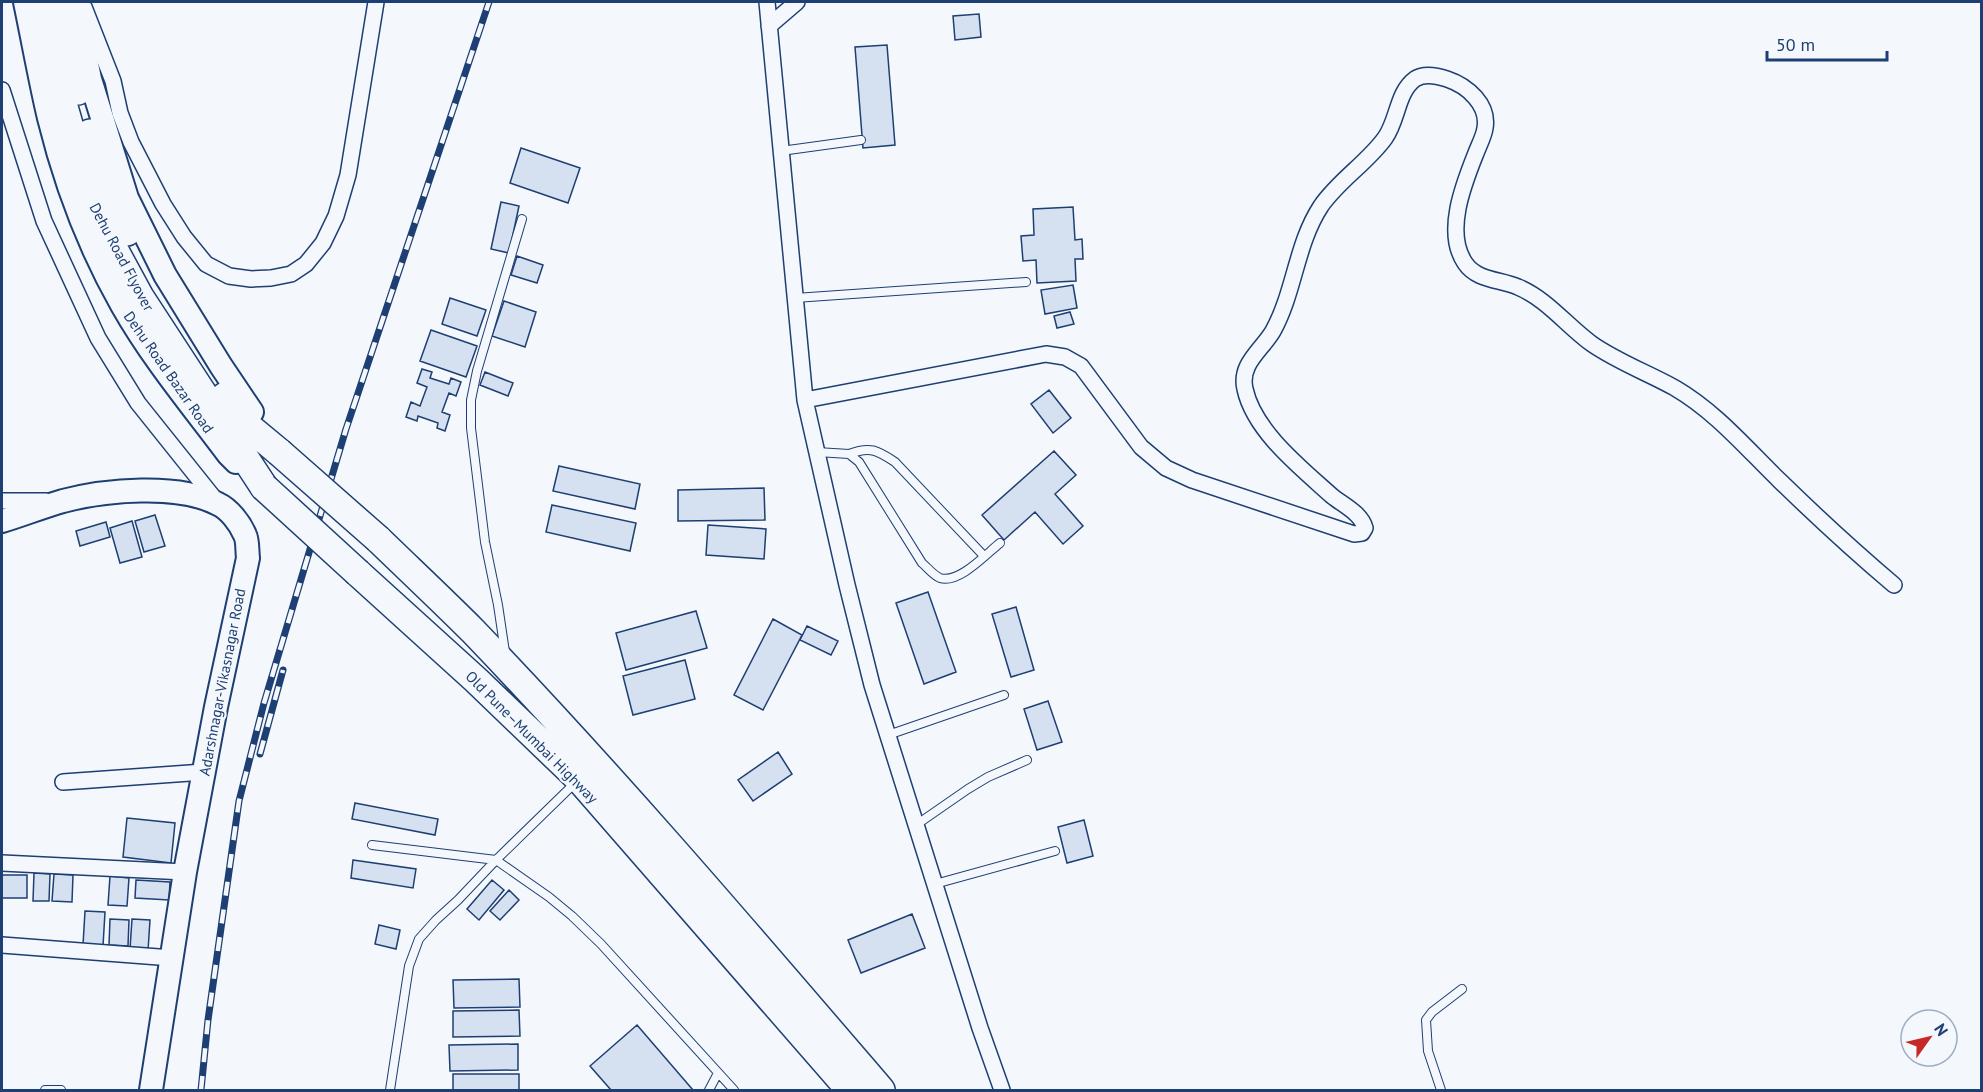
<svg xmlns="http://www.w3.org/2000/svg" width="1983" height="1092" font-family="'PT Sans',sans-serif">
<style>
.building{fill:#d5e0f0;stroke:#1d3f73;stroke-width:1.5}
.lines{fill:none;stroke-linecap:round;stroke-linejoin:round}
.lane-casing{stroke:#1d3f73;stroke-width:10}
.street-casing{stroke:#1d3f73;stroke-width:18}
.primary-casing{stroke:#1d3f73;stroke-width:26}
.highway-casing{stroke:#1d3f73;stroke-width:30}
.lane{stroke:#f4f7fb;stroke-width:8}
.street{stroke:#f4f7fb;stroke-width:15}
.primary{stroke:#f4f7fb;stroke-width:22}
.highway{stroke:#f4f7fb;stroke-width:27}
.rail-casing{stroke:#1d3f73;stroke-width:7}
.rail{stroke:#f4f7fb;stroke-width:4.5;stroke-dasharray:14;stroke-linecap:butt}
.highway-bridge-casing{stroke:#1d3f73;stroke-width:30;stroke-linecap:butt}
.highway-bridge{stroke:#f4f7fb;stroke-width:27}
.labels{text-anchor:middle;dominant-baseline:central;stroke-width:4.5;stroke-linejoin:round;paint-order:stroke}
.street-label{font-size:15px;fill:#1d3f73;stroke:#f4f7fb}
</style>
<rect width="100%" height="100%" fill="#f4f7fb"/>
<path class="building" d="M979,14L981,37L955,40L953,16Z
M887,45L895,145L863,148L855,47Z
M521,148L580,168L568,203L510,183Z
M501,202L519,206L509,253L491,249Z
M1073,207L1075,240L1082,239L1083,259H1075L1076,281L1037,283L1036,260L1023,261L1021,236L1034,235L1033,209Z
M517,256L543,265L537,283L511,275Z
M1073,285L1077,308L1045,314L1041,290Z
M450,298L486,310L477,336L442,324Z
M504,301L536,312L525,347L492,336Z
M1070,312L1074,324L1057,328L1054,316Z
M431,330L477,346L466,377L420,361Z
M422,369L432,372L430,378L449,384L451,378L461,382L456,396L449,393L442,412L450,415L445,431L437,428L438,423L418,416L417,421L406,417L411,402L420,406L427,387L417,383Z
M485,372L513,383L508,396L480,385Z
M1049,390L1071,418L1053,433L1031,404Z
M1054,451L1076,475L1055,494L1083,526L1063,544L1035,512L1004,540L982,515Z
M559,466L640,484L635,509L553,491Z
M764,488L765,520L678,521V490Z
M552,505L636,523L630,551L546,532Z
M155,515L165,546L144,552L135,521Z
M132,521L142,557L120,563L110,528Z
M106,522L110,537L80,546L76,531Z
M708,525L766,529L764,559L706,555Z
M928,592L956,672L924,684L896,603Z
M1016,607L1034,670L1011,677L992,614Z
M696,611L707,648L626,670L616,633Z
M773,619L802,635L763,710L734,695Z
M807,626L838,641L831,655L800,640Z
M685,660L695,699L633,715L623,676Z
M1048,701L1062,742L1037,750L1024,709Z
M778,752L792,774L753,801L738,780Z
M355,803L438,819L435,835L352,819Z
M127,818L175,823L171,863L123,857Z
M1084,820L1093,856L1067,863L1058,827Z
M353,860L416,869L413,888L351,878Z
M34,873L50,874L49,901H33Z
M54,874L73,875L72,902L52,901Z
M2,875H27V898H2Z
M110,876L129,878L127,906L108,905Z
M136,880L170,882L169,900L135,898Z
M492,880L504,890L479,920L467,909Z
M509,890L519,900L500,920L490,911Z
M85,911L105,912L103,946L83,945Z
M912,914L925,948L861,973L848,940Z
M110,919L129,920L128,946L109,945Z
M132,919L150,920L148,951L130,949Z
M379,925L400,930L396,949L375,944Z
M519,979L520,1007L454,1008L453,980Z
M519,1010L520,1036L453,1037V1011Z
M637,1025L693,1090H611L590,1066Z
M518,1044V1070L450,1071L449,1045Z
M453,1074H519V1090H453Z"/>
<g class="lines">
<g class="lane-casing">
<path id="lane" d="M781,151L861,140
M795,298L1026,282
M817,452L849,454L859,462L922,563C928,568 933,575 940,578C959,584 986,554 1000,543
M849,454C870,446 877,450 895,462L984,556
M505,652L498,605L485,542L471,428V400L477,371L522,219
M888,735L1004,695
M916,825L968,789L988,777L1027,760
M372,845L496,860L549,897L572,916L601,944L734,1090
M935,884L1055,851
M45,1090H61
M390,1090L409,966L419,939L436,920L458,900L496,860L576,782
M709,1090L718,1073
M1441,1090L1428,1051L1426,1020L1432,1012L1462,989"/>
</g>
<g class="street-casing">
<path id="street" d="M767,2L805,400L847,585L872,685L980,1028L1002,1090
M84,7L113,81L120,113L131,142L163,204L184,237L206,264L229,276L251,279L271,278L291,274L306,264L323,243L336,216L348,175L376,2
M769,26L797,2
M2,90L44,221L98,338L138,403L218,503
M805,400L1046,354L1065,357L1081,366L1141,447L1166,468L1192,480L1354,534L1362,533L1365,528C1361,513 1343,505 1332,496C1301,468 1254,431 1245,389C1239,364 1262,350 1273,331C1295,291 1296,244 1321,206C1339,180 1367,163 1385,138C1398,120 1397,92 1415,79C1424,73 1438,76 1447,79C1468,86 1489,105 1485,128C1484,136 1479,145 1476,153C1464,183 1444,232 1465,263C1477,281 1500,279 1518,287C1547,299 1567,326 1592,344C1618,362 1648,373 1675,388C1716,412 1746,448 1780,481C1817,517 1855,552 1894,585
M2,501H46
M63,782L204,772
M2,863L185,872
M2,945L172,958"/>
</g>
<g class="primary-casing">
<path id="primary" d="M25,2C33,40 40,80 49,118C65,183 89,247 122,305C152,358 192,406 228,454L236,462
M75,2L90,79L127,198L165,275L221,366L252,412
M2,521C22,515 42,507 63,501C105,490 178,483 218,504C229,509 240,523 245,535C248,541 247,551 248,558L216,707L185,872L151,1090"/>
</g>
<g class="highway-casing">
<path id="highway" d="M38,2L48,51L89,194L114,249L140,297L264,487
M57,3L78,91
M90,133L115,208L127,232
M225,396L244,423L279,452
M378,539C410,570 442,600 473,631C615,779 748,935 881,1090
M358,573L476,680L579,779L850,1090"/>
</g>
<use href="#lane" class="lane"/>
<use href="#street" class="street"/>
<use href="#primary" class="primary"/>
<use href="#highway" class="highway"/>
<g class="rail-casing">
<path id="rail" d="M260,754L283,670
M201,1090L208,1020L239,801L264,703L346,429L489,2"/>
</g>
<use href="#rail" class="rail"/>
<g class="highway-bridge-casing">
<path id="highway-bridge" d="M279,452L378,539
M264,487L358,573"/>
</g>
<use href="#highway-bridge" class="highway-bridge"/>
</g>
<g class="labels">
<g class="street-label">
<text transform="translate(122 257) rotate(62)">Dehu Road Flyover</text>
<text transform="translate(169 372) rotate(55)">Dehu Road Bazar Road</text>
<text transform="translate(222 682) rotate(-79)">Adarshnagar-Vikasnagar Road</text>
<text transform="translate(532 737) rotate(45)">Old Pune–Mumbai Highway</text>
</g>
</g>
<rect width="1983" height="1092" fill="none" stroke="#1d3f73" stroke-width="6"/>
<g transform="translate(1929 1038) rotate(56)"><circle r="28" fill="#f4f7fb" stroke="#9eadc5" stroke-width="1.5"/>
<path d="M0-4.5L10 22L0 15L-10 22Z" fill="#c62828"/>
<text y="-9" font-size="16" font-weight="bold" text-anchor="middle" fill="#1d3f73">N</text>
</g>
<path d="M1767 51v9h120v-9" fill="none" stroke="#1d3f73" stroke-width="3"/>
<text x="1776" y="51" font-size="18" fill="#1d3f73" stroke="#f4f7fb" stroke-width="4.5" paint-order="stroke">50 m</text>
</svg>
